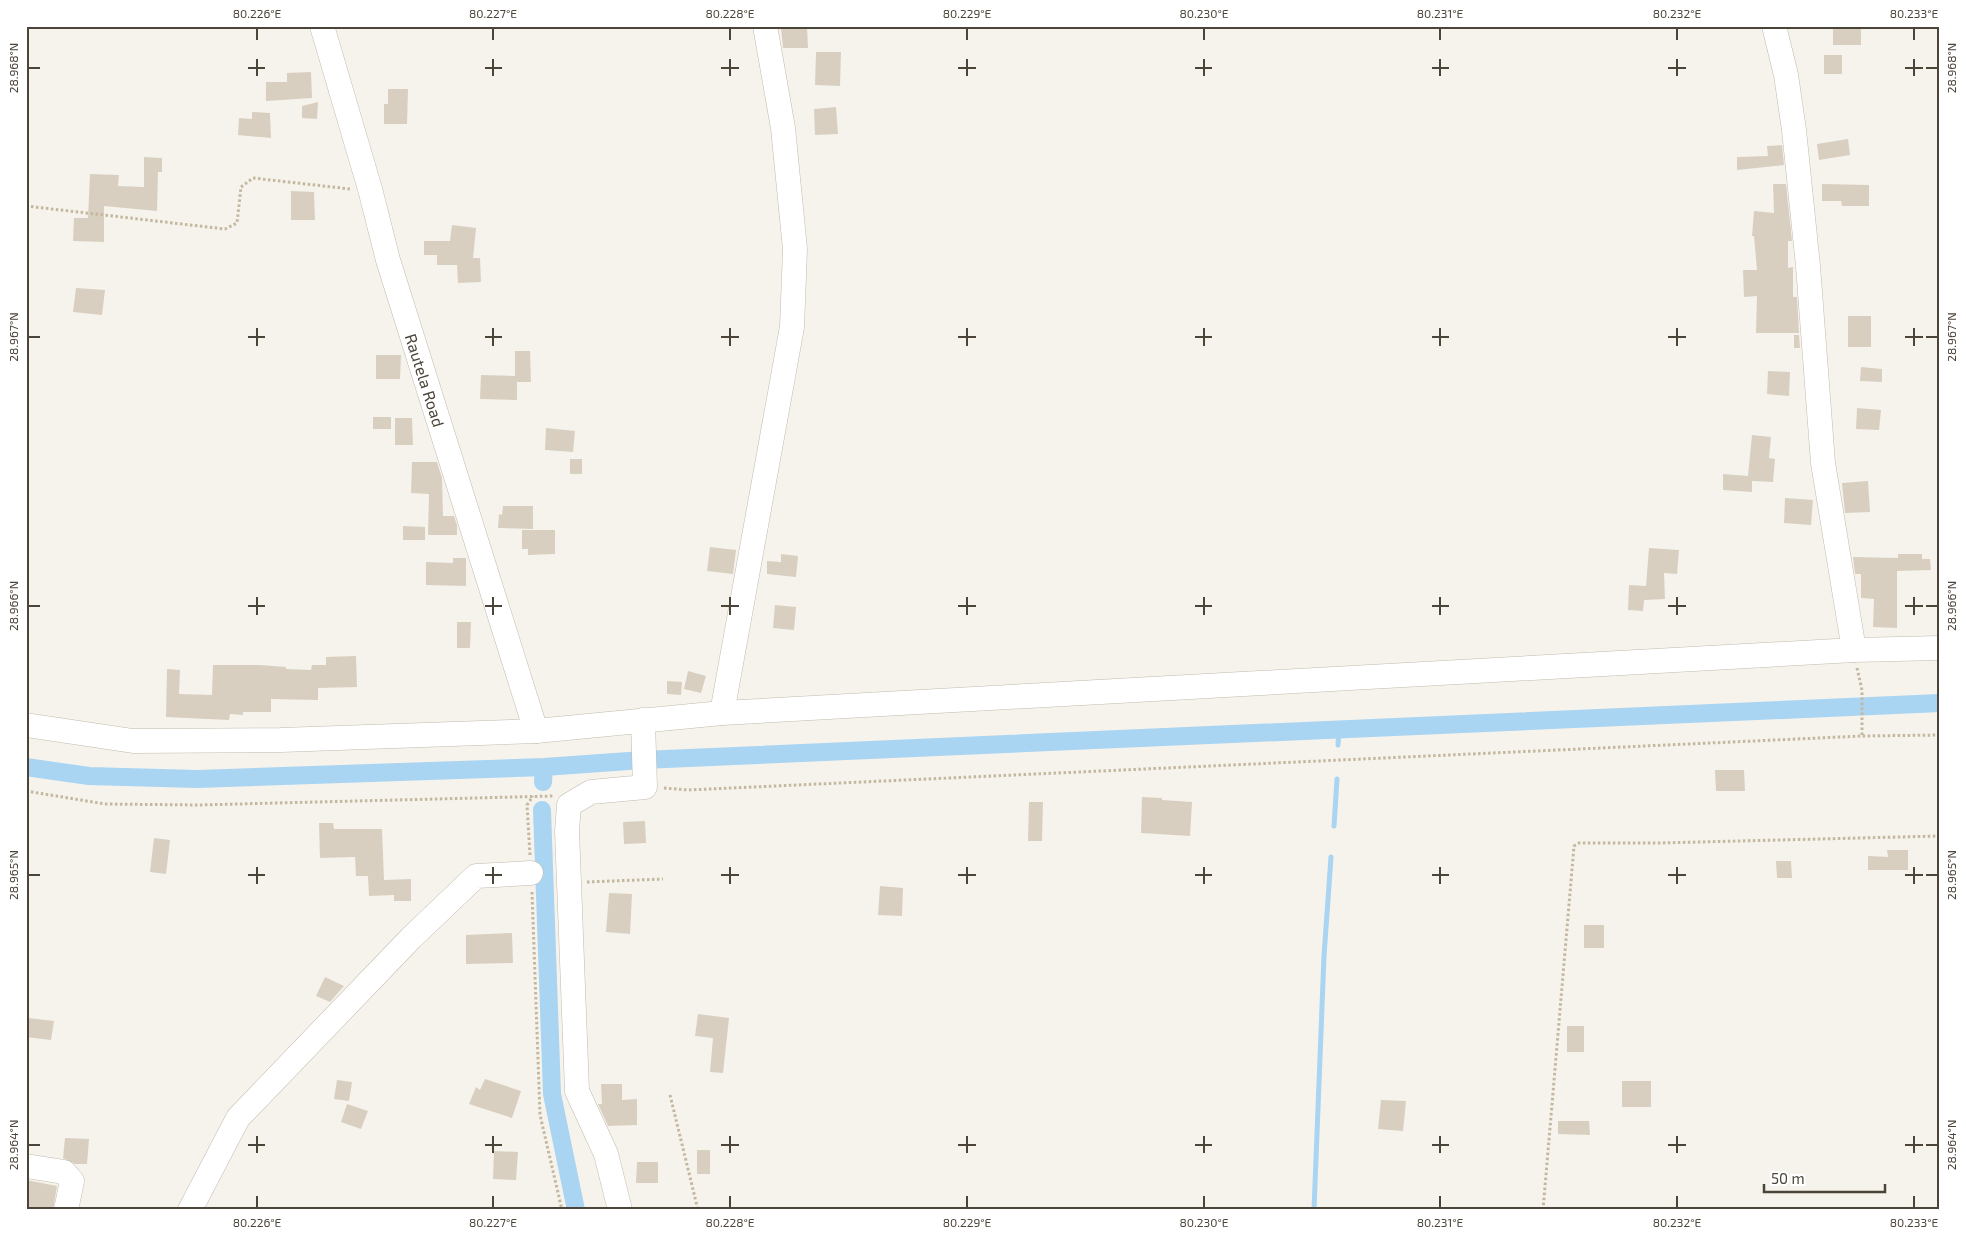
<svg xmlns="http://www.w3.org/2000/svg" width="1966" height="1236" font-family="'Exo 2',sans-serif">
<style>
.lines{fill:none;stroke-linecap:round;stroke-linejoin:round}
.stream{stroke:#a9d4f2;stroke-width:5}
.canal{stroke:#a9d4f2;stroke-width:18}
.building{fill:#d8cfc1}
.minor-casing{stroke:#c2bbae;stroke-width:25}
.path{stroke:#c4b79f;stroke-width:3;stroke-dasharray:2.5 2.5;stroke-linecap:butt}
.minor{stroke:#fff;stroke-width:24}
.ticks{fill:none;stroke:#4b4439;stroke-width:2}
.labels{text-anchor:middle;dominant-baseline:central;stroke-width:4.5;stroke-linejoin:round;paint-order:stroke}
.street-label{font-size:16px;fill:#4b4439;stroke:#fff}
.neatline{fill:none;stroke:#4b4439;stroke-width:2}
.ticks-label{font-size:12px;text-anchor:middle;fill:#4b4439}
</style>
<rect width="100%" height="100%" fill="#f6f3ec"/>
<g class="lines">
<path class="stream" d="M1338,745L1339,729
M1334,826L1337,779
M1314,1210L1324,956L1331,857"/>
<path class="canal" d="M26,767L89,776L197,779L544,767L643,760L1940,703
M543,782L544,767
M542,810L552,1094L576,1210"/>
</g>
<path class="building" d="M807,26L808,48H783L781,27Z
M1833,28H1861V45H1833Z
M816,52H841L840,86L815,85Z
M1824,55H1842V74H1824Z
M311,72L312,98L266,101V82H287V73Z
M388,89H408L407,124H384V104H388Z
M318,102L317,119L302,118V106Z
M836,107L838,134L815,135L814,109Z
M252,112L270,113L271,138L238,135L239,118L252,119Z
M1848,139L1850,155L1819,160L1817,144Z
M1782,145L1784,165L1737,170V157L1768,156L1767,146Z
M144,157L162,158V172H158L157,211L104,206V242L73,241L74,218H88L90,174L119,175L118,186L144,187Z
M1773,184H1786L1792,241H1788V268L1793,267V297H1797L1799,333H1756L1757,296L1744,297L1743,270H1757L1754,236H1752L1754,211L1774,213Z
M1822,184L1869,185V206H1842L1841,201H1822Z
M291,191L314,192L315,220H291Z
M452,225L476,228L473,258H480L481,282L458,283L457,265H437V255H424V241H450Z
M76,288L105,290L102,315L73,312Z
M1848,316H1871V347H1848Z
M1794,335H1799L1800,348H1794Z
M515,351H530L531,382H517V400L480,399L481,375L515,376Z
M376,355H401L400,379H376Z
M1861,367L1882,369V382L1860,381Z
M1768,371L1790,372L1789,396L1767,394Z
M1857,408L1881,410L1879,430L1856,429Z
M373,417H391V429H373Z
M395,418H412L413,445H395Z
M546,428L575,431L573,452L545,450Z
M1752,435L1771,437L1769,458L1775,459L1773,482L1752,481V492L1723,490V474L1748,476Z
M570,459H582V474H570Z
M412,462H437L442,478L443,516H454L457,525V535H428L429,494L411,493Z
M1868,481L1870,512L1845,513L1842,483Z
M1785,498L1813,500L1811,525L1784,523Z
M503,506H533V529L498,528L499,514L502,515Z
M403,526L425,527V540H403Z
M522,530H555V554L528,555V549H522Z
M710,547L736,550L733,574L707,571Z
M1649,548L1679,550L1677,574L1664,573L1665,599L1644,600L1643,611L1628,610L1629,585L1646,586Z
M781,554L798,556L796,577L767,574V561L781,562Z
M1898,554H1922V559H1930L1931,570L1897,571V628L1873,627L1874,599L1861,598V574H1855L1853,557L1898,558Z
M453,558H466V586L426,585V562L453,563Z
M775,605L796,607L794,630L773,628Z
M457,622H471L470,648H457Z
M356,656L357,687L318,688V700L271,699V712H243V715L230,714L229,720L166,717L167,669L180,670L179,694L212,695L213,665H260L286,667V669L311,670L312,665H326V657Z
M688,671L706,676L701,693L684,689Z
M667,681L682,682L681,695L667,694Z
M1715,770H1744L1745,791H1716Z
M1142,797L1162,798V800L1192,802L1190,836L1141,833Z
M1029,802H1043L1042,841H1028Z
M645,821L646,843L624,844L623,822Z
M319,823H333L334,829H382L384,880L411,879V901H394V895L369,896L368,876H356L355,857L320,858Z
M154,838L170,840L166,874L150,872Z
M1887,850H1908V870H1868V856L1888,857Z
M1776,861H1791L1792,878H1777Z
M880,886L903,888L902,916L878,915Z
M609,893L632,894L630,934L606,932Z
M1584,925H1604V948H1584Z
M512,933L513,963L466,964V935Z
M325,977L344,986L330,1002L316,996Z
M698,1014L729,1018L723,1073L710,1072L713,1038L695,1036Z
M28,1018L54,1021L51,1040L26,1037Z
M1567,1026H1584V1052H1567Z
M485,1079L521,1091L512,1118L469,1104L476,1087L480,1090Z
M337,1080L352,1082L349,1101L334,1099Z
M1622,1081H1651V1107H1622Z
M601,1084H622V1100L637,1099V1125L608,1126L598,1104H602Z
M1381,1100L1406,1101L1403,1131L1378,1129Z
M347,1104L368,1111L361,1129L341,1122Z
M1558,1121H1589L1590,1135L1558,1134Z
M65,1138L89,1139L87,1164H75L63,1158Z
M697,1150H710V1174H697Z
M494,1151L518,1152L516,1180L493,1179Z
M637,1162H658V1183H636Z
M26,1180L57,1186L53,1210H26Z"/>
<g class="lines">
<g class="minor-casing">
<g id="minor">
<path id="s1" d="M322,26L370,189L388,260L536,731"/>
<path d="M1774,26L1786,75L1794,130L1808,266L1823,463L1854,650"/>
<path d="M722,713L792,327L795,249L783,128L765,26"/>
<path d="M26,725L133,741L281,740L536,731L722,713L1854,650L1940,648"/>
<path d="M26,1166L64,1172L72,1181L66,1210"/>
<path d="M190,1210L238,1118L411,938L476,876L531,873"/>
<path d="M620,1210L606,1154L577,1091L567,831L569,805L591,792L645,787L643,720"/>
</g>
</g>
<path class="path" d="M26,206L225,229L237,223L241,187L253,178L350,189
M1857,668L1862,690V736
M664,788L688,790L1862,736L1940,735
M26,791L105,804L198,805L554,796
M530,855L527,805L533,796
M587,882L663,879
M532,892L540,1115L562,1210
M670,1095L698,1210
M1543,1210L1574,846L1579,843H1660L1940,836"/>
<use href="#minor" class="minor"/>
</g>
<path class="ticks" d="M257,28V40M493,28V40M730,28V40M967,28V40M1204,28V40M1440,28V40M1677,28V40M1914,28V40M257,59V76M493,59V76M730,59V76M967,59V76M1204,59V76M1440,59V76M1677,59V76M1914,59V76M28,68H40M248,68H265M485,68H502M721,68H739M958,68H976M1195,68H1212M1432,68H1449M1668,68H1686M1905,68H1923M1926,68H1938M257,328V346M493,328V346M730,328V346M967,328V346M1204,328V346M1440,328V346M1677,328V346M1914,328V346M28,337H40M248,337H265M485,337H502M721,337H739M958,337H976M1195,337H1212M1432,337H1449M1668,337H1686M1905,337H1923M1926,337H1938M257,597V615M493,597V615M730,597V615M967,597V615M1204,597V615M1440,597V615M1677,597V615M1914,597V615M28,606H40M248,606H265M485,606H502M721,606H739M958,606H976M1195,606H1212M1432,606H1449M1668,606H1686M1905,606H1923M1926,606H1938M257,867V884M493,867V884M730,867V884M967,867V884M1204,867V884M1440,867V884M1677,867V884M1914,867V884M28,875H40M248,875H265M485,875H502M721,875H739M958,875H976M1195,875H1212M1432,875H1449M1668,875H1686M1905,875H1923M1926,875H1938M257,1136V1153M493,1136V1153M730,1136V1153M967,1136V1153M1204,1136V1153M1440,1136V1153M1677,1136V1153M1914,1136V1153M28,1145H40M248,1145H265M485,1145H502M721,1145H739M958,1145H976M1195,1145H1212M1432,1145H1449M1668,1145H1686M1905,1145H1923M1926,1145H1938M257,1196V1208M493,1196V1208M730,1196V1208M967,1196V1208M1204,1196V1208M1440,1196V1208M1677,1196V1208M1914,1196V1208"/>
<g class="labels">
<g class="street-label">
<text stroke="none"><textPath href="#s1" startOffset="369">Rautela Road</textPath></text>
</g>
</g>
<rect width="1966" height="1236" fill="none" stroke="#ffffff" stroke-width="55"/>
<path d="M1764 1184v8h121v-8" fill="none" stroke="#4b4439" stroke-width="2.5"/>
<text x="1771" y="1184" font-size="15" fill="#4b4439" stroke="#ffffff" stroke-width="4" paint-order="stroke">50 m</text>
<rect x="28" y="28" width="1910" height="1180" class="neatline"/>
<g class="ticks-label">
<text x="257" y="18">80.226°E</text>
<text x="493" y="18">80.227°E</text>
<text x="730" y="18">80.228°E</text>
<text x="967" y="18">80.229°E</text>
<text x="1204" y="18">80.230°E</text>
<text x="1440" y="18">80.231°E</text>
<text x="1677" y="18">80.232°E</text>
<text x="1914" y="18">80.233°E</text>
<text transform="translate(14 68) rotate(-90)" y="4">28.968°N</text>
<text transform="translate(1952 68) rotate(-90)" y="4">28.968°N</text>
<text transform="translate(14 337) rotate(-90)" y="4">28.967°N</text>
<text transform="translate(1952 337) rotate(-90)" y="4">28.967°N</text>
<text transform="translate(14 606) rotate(-90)" y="4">28.966°N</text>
<text transform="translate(1952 606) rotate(-90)" y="4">28.966°N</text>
<text transform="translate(14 875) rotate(-90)" y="4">28.965°N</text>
<text transform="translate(1952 875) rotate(-90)" y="4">28.965°N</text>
<text transform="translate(14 1145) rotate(-90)" y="4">28.964°N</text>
<text transform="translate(1952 1145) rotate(-90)" y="4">28.964°N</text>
<text x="257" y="1227">80.226°E</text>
<text x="493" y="1227">80.227°E</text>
<text x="730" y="1227">80.228°E</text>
<text x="967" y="1227">80.229°E</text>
<text x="1204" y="1227">80.230°E</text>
<text x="1440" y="1227">80.231°E</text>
<text x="1677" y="1227">80.232°E</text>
<text x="1914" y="1227">80.233°E</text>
</g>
</svg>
